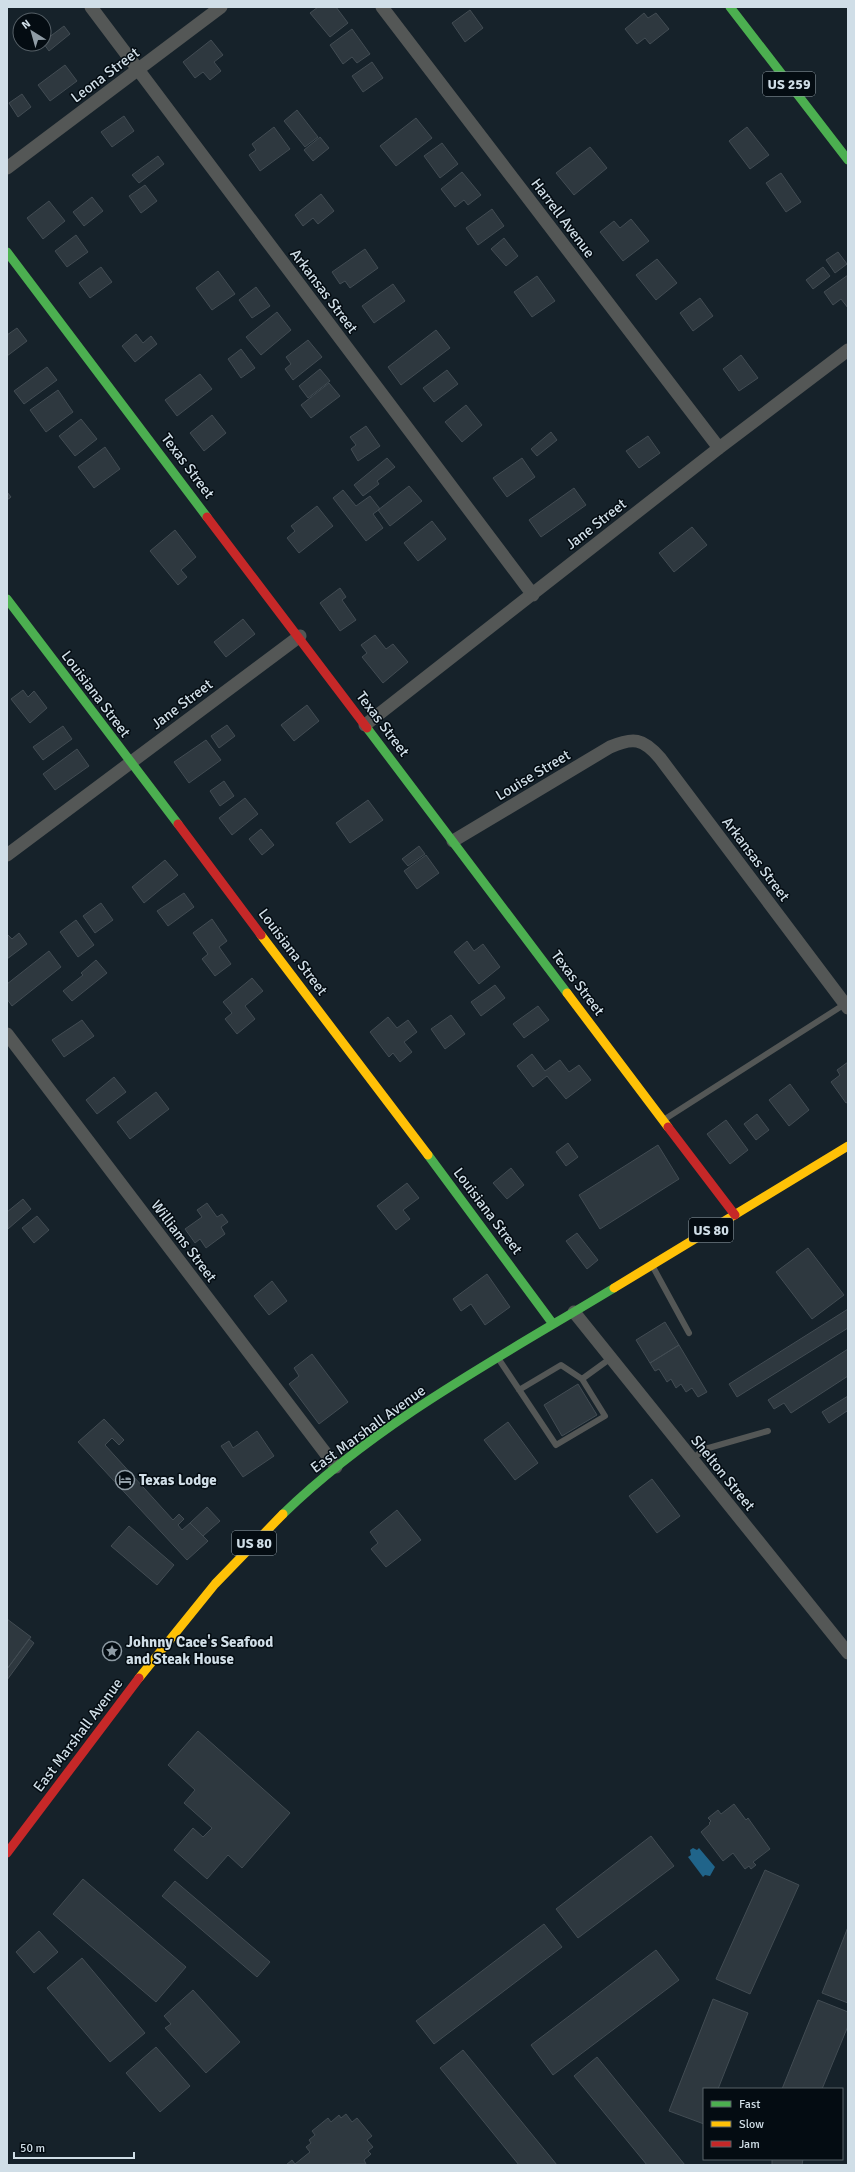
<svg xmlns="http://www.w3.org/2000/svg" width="855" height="2172" font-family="Signika,sans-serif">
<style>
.water{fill:#20648a}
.building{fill:#2e383f;stroke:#424c53}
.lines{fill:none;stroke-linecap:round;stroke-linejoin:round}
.lane{stroke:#545756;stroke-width:6}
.street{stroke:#545756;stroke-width:13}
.fast{stroke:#4caf50;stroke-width:9}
.slow{stroke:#ffc107;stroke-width:9}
.jam{stroke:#c62828;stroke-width:9}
.labels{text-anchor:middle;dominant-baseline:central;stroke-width:3;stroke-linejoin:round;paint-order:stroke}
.shield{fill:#040c12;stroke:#939fa7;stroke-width:1}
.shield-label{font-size:14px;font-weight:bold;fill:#d0dee7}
.street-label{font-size:15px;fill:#d0dee7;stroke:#040c12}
.poi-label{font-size:15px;font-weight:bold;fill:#d0dee7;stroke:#040c12;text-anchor:start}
</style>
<rect width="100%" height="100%" fill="#16222a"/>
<path class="water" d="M693,1848L697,1850L699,1848L715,1867L710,1876L705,1875L703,1877L688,1857L691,1855L690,1850Z"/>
<path class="building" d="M318,7H336L348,23L330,37L310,13Z
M470,10L483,28L465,42L452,23Z
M644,13L648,18L656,13L669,29L650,44L645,38L637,44L625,29Z
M64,26L70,34L49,51L44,44V41Z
M352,29L370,54L357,63L352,57L343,64L330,45Z
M211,40L223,55L214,62L221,71L210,80L203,72L195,78L183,62Z
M372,62L383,78L363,92L352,76Z
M65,65L77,81L50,101L38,85Z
M22,94L31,107L18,117L9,103Z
M297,110L318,137L305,147L284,121Z
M124,116L134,131L112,147L101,132Z
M416,118L432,138L396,166L380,146Z
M274,127L290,149L260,171L249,155L256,150L252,144Z
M747,127L769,155L750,169L729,141Z
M320,137L329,148L313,161L304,150Z
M442,143L458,164L440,178L424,156Z
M590,147L607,168L574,195L556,173Z
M158,156L164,164L139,183L132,175Z
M462,172L481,195L468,205L464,200L455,207L441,189Z
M781,173L801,202L786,212L766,183Z
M145,185L157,201L141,213L129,196Z
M321,194L334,211L318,224L313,218L303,226L295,215Z
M92,197L103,211L84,226L73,212Z
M49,201L65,221L43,239L27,218Z
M492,209L504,226L478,245L466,228Z
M631,219L649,241L623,261L600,232L614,221L620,228Z
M76,235L88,252L67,267L55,251Z
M504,238L518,256L506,266L491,249Z
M365,249L378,268L350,288L345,281L340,284L332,272Z
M838,252L847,264L835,273L826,260Z
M657,259L677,283L656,300L636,275Z
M101,267L112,282L90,298L79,283Z
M823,267L830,276L813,289L806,280Z
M218,271L235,294L212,310L196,288Z
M848,275V308L841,299L833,305L824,292Z
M537,276L555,301L532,317L514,292Z
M393,284L405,301L374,323L362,306Z
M256,287L270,306L252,318L239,300Z
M700,298L713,316L693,331L680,313Z
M277,312L291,330L261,355L246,337Z
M17,328L27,341L7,356V335Z
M436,330L450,348L401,385L388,367Z
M136,334L143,343L151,336L157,344L135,362L122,346Z
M308,340L322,357L293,380L285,369L291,364L286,357Z
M241,349L255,368L241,378L228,359Z
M741,355L758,378L739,391L723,369Z
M47,367L57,380L24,404L14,391Z
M320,369L330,381L308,398L299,386Z
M447,370L458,384L434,402L423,388Z
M200,374L212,389L177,416L165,400Z
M329,383L340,396L311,418L301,405Z
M58,390L73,412L46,432L30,410Z
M466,405L482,425L462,442L445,422Z
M212,415L226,433L204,451L190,433Z
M81,419L97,439L75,456L59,436Z
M366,426L380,446L358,461L351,449L356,445L350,437Z
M551,432L557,440L537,456L531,449Z
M648,436L660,453L639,468L626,451Z
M105,447L120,469L94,488L78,467Z
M387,458L395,467L377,481L379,484L363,496L354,485Z
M522,458L535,477L507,497L493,478Z
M409,486L422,501L390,526L378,510Z
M574,488L586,505L541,537L529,520Z
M343,490L356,506L370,496L380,509L373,514L383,528L366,541L333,498Z
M7,492L11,497L7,500Z
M317,506L333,526L299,553L287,538L295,531L291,526Z
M432,521L446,539L418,561L404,543Z
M692,527L707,545L674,572L659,553Z
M175,530L196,557L181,570L187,577L178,585L150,551Z
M340,588L346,597L342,600L356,620L340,631L320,603Z
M243,619L255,634L226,657L214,642Z
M375,635L386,649L393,644L408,662L383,683L362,657L367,653L361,645Z
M23,690L28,697L34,691L47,708L30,723L11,699Z
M307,705L319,721L294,741L281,725Z
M227,725L235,736L219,748L211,736Z
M63,726L72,739L43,760L33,747Z
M206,740L221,760L189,783L174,762Z
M77,749L89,766L55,790L43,774Z
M224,781L234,796L220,806L210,791Z
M245,798L258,814L232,835L219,818Z
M368,800L383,820L350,843L336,823Z
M261,829L274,845L262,855L249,839Z
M419,846L425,854L408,866L402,859Z
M426,855L439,873L417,889L404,871Z
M165,860L178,875L144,903L132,887Z
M184,893L194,907L168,926L157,911Z
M101,903L113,920L95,933L83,916Z
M212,919L227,941L219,947L231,964L215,976L202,959L208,954L193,933Z
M76,920L94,945L78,957L60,932Z
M19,933L27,944L7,959V934L12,939Z
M467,941L474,951L483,944L500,967L479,984L454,952Z
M49,951L61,967L12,1006L7,999V984Z
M96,960L107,973L72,1001L63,991L83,975L81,973Z
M252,978L263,991L245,1006L255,1019L237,1034L225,1019L232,1013L223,1002Z
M495,985L505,998L481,1016L471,1002Z
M538,1006L549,1020L524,1038L513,1024Z
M451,1015L465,1034L445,1049L431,1029Z
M388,1017L397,1028L408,1020L417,1032L404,1042L412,1052L400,1062L393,1053L389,1057L370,1032Z
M82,1020L94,1036L64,1057L52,1040Z
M532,1054L545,1071L560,1060L569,1072L579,1065L591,1080L566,1099L547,1076L533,1087L517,1066Z
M848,1062V1102L846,1103L831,1082L840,1075L837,1070Z
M114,1077L126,1092L97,1114L86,1100Z
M790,1084L809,1110L789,1126L769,1100Z
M156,1092L169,1109L130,1139L117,1122Z
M757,1114L769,1130L756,1140L744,1124Z
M726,1120L748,1150L730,1164L707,1134Z
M568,1143L578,1157L566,1166L556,1152Z
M658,1145L679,1179L600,1229L579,1195Z
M511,1168L524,1185L507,1199L493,1183Z
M407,1183L419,1198L403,1210L410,1219L396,1230L377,1206Z
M23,1199L31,1209L8,1229L7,1212Z
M207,1203L217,1217L222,1214L228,1222L221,1227L225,1234L206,1248L200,1239L195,1243L185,1229L202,1217L197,1210Z
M37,1216L49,1230L34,1243L22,1228Z
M577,1233L598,1260L587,1269L566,1241Z
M808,1248L844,1295L812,1319L776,1272Z
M487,1274L510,1307L485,1325L471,1304L461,1311L453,1299Z
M272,1281L287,1301L269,1315L254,1296Z
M848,1309V1328L737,1397L729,1384Z
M665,1322L679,1345L650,1363L636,1340Z
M679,1345L707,1392L698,1397L692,1388L686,1392L681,1384L676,1388L671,1379L667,1382L659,1369L655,1371L650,1363Z
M848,1349V1376L791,1413L784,1403L774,1409L768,1400Z
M312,1354L348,1402L319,1424L289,1384L299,1376L294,1368Z
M578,1384L597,1415L562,1436L544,1405Z
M848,1396V1414L847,1411L829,1423L822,1412Z
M104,1419L124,1440L119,1445L112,1438L105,1445L173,1520L179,1514L184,1519L178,1525L182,1530L190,1523L208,1541L187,1560L78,1442Z
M508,1422L538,1463L515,1480L484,1440Z
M257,1431L274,1456L243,1477L221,1446L229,1441L233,1448Z
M652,1479L680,1516L657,1533L629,1496Z
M207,1507L220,1521L203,1536L190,1523Z
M397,1510L421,1540L386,1567L371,1549L378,1543L370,1532Z
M129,1526L174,1565L157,1585L111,1546Z
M7,1619L31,1637L7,1669Z
M29,1639L34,1643L7,1680V1669Z
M198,1731L290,1813L242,1868L228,1855L207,1879L174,1850L193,1828L203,1837L212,1828L184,1803L195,1790L168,1765Z
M734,1804L746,1820L748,1818L770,1849L753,1862L756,1865L751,1869L749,1866L745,1869L733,1853L723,1861L701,1832L710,1824L709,1823L711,1821L708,1818L718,1810L721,1814Z
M651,1836L674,1866L578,1938L556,1909Z
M765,1870L799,1885L750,1994L716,1979Z
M83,1879L186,1967L156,2002L53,1914Z
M175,1881L270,1962L257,1977L162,1896Z
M544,1924L562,1947L434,2044L416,2021Z
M848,1927V2003L822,1993Z
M39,1931L58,1952L34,1973L16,1952Z
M656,1950L679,1980L553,2075L531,2045Z
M82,1958L145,2033L110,2062L47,1988Z
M193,1990L240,2042L206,2073L165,2028L171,2024L164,2016Z
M713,1999L748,2013L718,2089H704V2124L669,2111Z
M818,2000L848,2012V2026L822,2089H782Z
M156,2047L190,2086L160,2112L126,2073Z
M463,2050L557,2165H519L440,2068Z
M597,2057L685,2165H647L574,2076Z
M346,2114L352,2122L357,2118L372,2136L367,2140L373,2147L368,2151L371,2154L364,2160L366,2164L286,2165L292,2160L295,2164L310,2152L306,2147L311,2143L309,2140L315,2135L312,2131L328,2118L331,2122L339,2115L341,2118Z
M772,2159H803L802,2165H772Z"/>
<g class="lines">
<path class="lane" d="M665,1119L845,1004
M653,1267L689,1333
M500,1361L556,1445L605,1416L582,1379L611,1358
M519,1390L561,1365L582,1379
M692,1459L705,1449L768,1431"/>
<path class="street" d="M91,7L533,595
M382,7L719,448
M7,168L221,7
M365,725L719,448L848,350
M453,841L610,747C633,737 643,738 660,758L848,1008
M7,855L300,636
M7,1034L336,1467
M574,1312L848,1653"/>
<path class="fast" d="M730,7L848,160
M7,252L207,517
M7,599L178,824
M367,728L567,993
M428,1155L553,1324
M283,1514C379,1421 500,1357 614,1288"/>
<path class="slow" d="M261,935L428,1155
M567,993L668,1127
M614,1288L848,1146
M139,1678L215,1584L283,1514"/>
<path class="jam" d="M207,517L367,728
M178,824L261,935
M668,1127L735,1215
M7,1853L139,1678"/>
</g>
<defs>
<g id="hotel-ring" transform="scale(1)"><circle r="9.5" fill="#040c12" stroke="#8f9ca5" stroke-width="1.5"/><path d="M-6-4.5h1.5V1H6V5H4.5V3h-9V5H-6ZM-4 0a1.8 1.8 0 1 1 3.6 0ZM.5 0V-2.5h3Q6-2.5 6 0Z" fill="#8f9ca5"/></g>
<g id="sight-ring" transform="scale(1)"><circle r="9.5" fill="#040c12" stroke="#8f9ca5" stroke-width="1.5"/><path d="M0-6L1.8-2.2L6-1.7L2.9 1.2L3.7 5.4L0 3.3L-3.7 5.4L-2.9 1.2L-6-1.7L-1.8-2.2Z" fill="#8f9ca5"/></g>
</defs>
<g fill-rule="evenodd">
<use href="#hotel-ring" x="125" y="1480"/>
<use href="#sight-ring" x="112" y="1651"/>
</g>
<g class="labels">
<g class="shield">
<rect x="763" y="72" width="52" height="24" rx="3"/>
<rect x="689" y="1218" width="44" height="24" rx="3"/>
<rect x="232" y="1531" width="44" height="24" rx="3"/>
</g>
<g class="shield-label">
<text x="789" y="84">US 259</text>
<text x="711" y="1230">US 80</text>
<text x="254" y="1543">US 80</text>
</g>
<g class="street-label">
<text transform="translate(105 75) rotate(-37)">Leona Street</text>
<text transform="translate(563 218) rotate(53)">Harrell Avenue</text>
<text transform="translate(324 291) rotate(53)">Arkansas Street</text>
<text transform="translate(188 466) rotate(53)">Texas Street</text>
<text transform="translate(596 524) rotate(-38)">Jane Street</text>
<text transform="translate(96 694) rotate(53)">Louisiana Street</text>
<text transform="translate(182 704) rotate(-37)">Jane Street</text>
<text transform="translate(383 724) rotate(53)">Texas Street</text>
<text transform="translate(533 775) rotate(-31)">Louise Street</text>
<text transform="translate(756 859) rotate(53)">Arkansas Street</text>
<text transform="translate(293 952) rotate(53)">Louisiana Street</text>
<text transform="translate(578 983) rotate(53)">Texas Street</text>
<text transform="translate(488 1211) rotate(53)">Louisiana Street</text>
<text transform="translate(184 1241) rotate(53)">Williams Street</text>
<text transform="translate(368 1429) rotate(-36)">East Marshall Avenue</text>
<text transform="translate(723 1473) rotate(51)">Shelton Street</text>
<text transform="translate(78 1735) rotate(-53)">East Marshall Avenue</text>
</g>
<g class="poi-label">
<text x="139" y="1480">Texas Lodge</text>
<text x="126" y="1642">Johnny Cace's Seafood<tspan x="126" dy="17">and Steak House</tspan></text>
</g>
</g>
<rect width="855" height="2172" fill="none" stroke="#d0dee7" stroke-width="16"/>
<rect x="703" y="2088" width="140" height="72" fill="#040c12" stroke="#566067"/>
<rect x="711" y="2101" width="20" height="6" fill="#4caf50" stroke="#566067"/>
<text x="739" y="2108" font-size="12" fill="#d0dee7">Fast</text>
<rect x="711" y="2121" width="20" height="6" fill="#ffc107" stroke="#566067"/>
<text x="739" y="2128" font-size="12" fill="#d0dee7">Slow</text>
<rect x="711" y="2141" width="20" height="6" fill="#c62828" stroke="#566067"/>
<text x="739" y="2148" font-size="12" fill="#d0dee7">Jam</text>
<g transform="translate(32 32) rotate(323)"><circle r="19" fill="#040c12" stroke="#566067"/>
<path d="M0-3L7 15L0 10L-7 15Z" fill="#8f9ca5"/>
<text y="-6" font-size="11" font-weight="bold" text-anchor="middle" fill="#d0dee7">N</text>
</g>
<path d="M14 2152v6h120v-6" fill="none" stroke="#d0dee7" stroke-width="2"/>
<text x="20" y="2152" font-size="12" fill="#d0dee7" stroke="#040c12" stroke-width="3" paint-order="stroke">50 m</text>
</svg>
